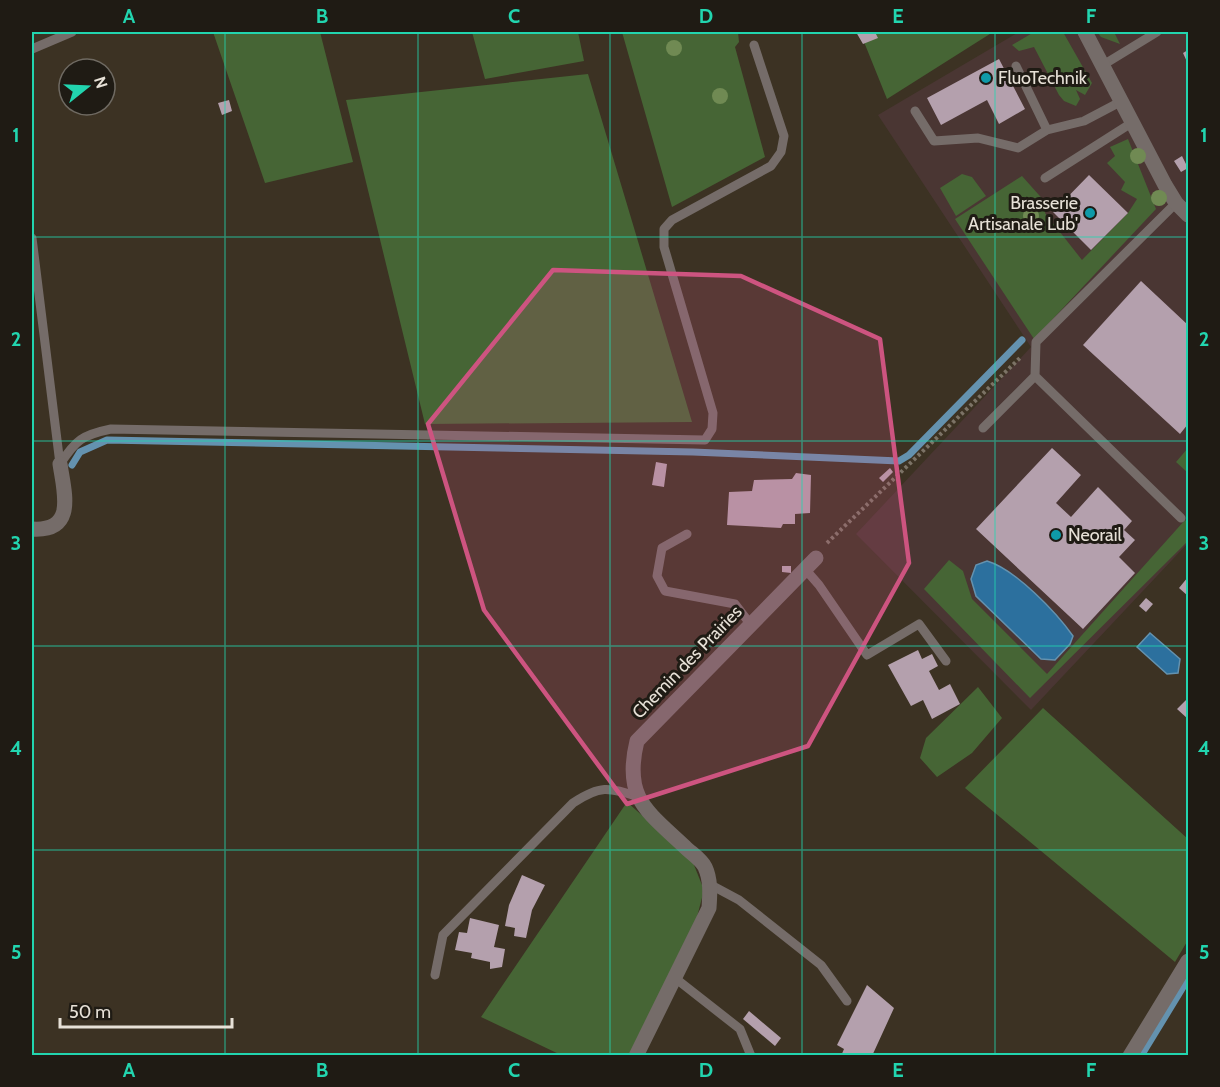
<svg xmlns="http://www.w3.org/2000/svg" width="1220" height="1087" font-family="Cabin,sans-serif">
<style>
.industrial{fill:#4a3633}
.green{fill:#466535}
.water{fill:#2c709e;stroke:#6492af;stroke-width:1.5}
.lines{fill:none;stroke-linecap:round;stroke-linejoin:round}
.stream{stroke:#6492af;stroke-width:7}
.building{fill:#b4a0ad}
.path{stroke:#7c7366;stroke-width:4;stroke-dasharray:3 3;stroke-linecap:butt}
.service{stroke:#756c69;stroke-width:9}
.minor{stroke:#756c69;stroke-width:15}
.tree{fill:#708a53}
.marked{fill:#cd5480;fill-opacity:0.2;stroke:#cd5480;stroke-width:4.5;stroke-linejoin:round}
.grid{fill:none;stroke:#22d5af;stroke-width:1.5;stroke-opacity:0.55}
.culture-dot{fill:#0f9aa8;stroke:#1f1b14;stroke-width:2}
.labels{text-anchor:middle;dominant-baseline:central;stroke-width:6;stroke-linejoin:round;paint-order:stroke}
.poi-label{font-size:18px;fill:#e7e1d7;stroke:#1f1b14;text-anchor:start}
.street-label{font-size:18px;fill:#e7e1d7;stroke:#1f1b14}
.neatline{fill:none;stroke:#22d5af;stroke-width:2}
.grid-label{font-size:20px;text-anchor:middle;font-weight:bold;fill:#22d5af}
</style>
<rect width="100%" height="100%" fill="#3c3223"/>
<path class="industrial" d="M1019,32H1188V543L1031,710L856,534L1031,347L878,115Z"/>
<path class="green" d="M213,32H320L353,162L265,183Z
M472,32H578L584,61L485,79Z
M622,32H738L739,42L735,47L765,157L672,207Z
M860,32H993L887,99Z
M1034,32H1063L1092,83L1085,95L1076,90L1080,99L1076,106L1064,101L1059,95L1034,47L1019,51L1012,45Z
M1097,32H1114L1120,44L1101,37Z
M588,74L692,422L425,424L346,100Z
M1128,139L1156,209L1034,339L955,219L1022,176L1047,204L1045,213L1082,260L1128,213L1137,199L1121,190L1125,182L1107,163L1115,156L1110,147Z
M962,174L972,177L986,196L956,216L940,188Z
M1188,448V473L1176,462Z
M1185,520L1188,523V541L1030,698L924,589L949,560L963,571L972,599L1047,674Z
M978,687L1002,718L972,753L937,777L920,758L926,738Z
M1043,708L1188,839V940L1175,962L965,788Z
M627,802L692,860L704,890L697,917L629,1055H561L481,1017Z"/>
<path class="water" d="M987,561C1015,569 1056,612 1073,636L1070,644L1055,660L1041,659L976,596L971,579L976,565Z
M1150,633L1180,659L1178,673L1167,674L1137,647Z"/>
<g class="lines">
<path class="stream" d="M72,465L80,452L107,440L693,452L899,461L909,455L1022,340
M1141,1056L1188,979"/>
</g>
<path class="building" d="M856,32H875L878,38L863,44Z
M1188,50V64L1183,53Z
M999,59L1025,109L999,124L987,100L941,125L927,98Z
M229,100L232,111L222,115L218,103Z
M1182,156L1188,168L1181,172L1174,161Z
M1089,175L1128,213L1091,250L1053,212Z
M1141,281L1188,325V424L1180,434L1083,345Z
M1052,448L1081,475L1056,503L1071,517L1098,487L1132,521L1124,530L1135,540L1119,557L1135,573L1083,629L976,529Z
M656,462L667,464L664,487L652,485Z
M890,468L893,472L883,482L879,478Z
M796,473L811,475L810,513L795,514V524H783L781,528L727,525L729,492L752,491L754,480L792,479Z
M782,566H791V573L782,572Z
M1188,577V596L1179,588Z
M1146,598L1153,604L1146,612L1139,606Z
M918,650L922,659L932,654L938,666L929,671L939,690L950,684L960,704L932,719L923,700L911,706L888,665Z
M1188,698V719L1177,709Z
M522,875L545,885L532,910L526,938L514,936L515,928L505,926L509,905Z
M470,918L499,925L494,947L505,949L502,967L490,969V962L471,958L472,953L455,950L459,932L467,933Z
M867,985L894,1008L872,1056H841L844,1049L837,1045Z
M749,1011L781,1038L775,1046L743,1019Z"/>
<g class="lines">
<path class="path" d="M827,543L1021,357"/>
<path class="service" d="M32,49L72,32
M1103,65L1157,32
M1016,66L1047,130L1084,121L1122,101
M915,111L934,141L978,138L1018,148L1047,130
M1045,178L1133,122
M32,238L60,464
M1035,376L1181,518
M983,428L1035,376L1036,342L1176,203
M60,464C76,440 82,435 111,429L705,440L712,429L713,413L664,247V229L672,220L771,166L781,152L784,136L754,45
M687,534L662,548L657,576L665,591L735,604L751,625
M805,569L819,585L867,655L919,624L946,661
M711,885L739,900L821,965L847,1001
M435,975L443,935L573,803C600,785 608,787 639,797
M675,978L740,1029L751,1056"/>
<path class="minor" d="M1085,32L1165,185L1176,203L1188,215
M32,529C77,532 64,492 60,464
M636,1056L709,908C710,894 711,880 705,867C701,859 691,853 685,847C647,811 623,798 637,741L816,558
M1130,1056L1188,961"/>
</g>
<g class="tree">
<circle cx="674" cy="48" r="8"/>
<circle cx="720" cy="96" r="8"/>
<circle cx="1138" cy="156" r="8"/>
<circle cx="1159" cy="198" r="8"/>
<circle cx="1031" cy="216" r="8"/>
</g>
<path class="marked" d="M553,270L741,276L880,339L909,563L808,746L627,804L484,610L428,424Z"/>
<path class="grid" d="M225,32V1056M418,32V1056M610,32V1056M802,32V1056M995,32V1056M32,237H1188M32,441H1188M32,646H1188M32,850H1188"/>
<g class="culture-dot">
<circle cx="986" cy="78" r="6"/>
<circle cx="1090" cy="213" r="6"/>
<circle cx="1056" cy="535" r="6"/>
</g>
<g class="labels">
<g class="poi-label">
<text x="998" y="78">FluoTechnik</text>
<text x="1078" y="203" text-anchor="end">Brasserie<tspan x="1078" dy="21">Artisanale Lub'</tspan></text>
<text x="1068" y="535">Neorail</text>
</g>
<g class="street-label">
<text transform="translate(687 662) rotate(-46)">Chemin des Prairies</text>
</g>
</g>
<rect width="1220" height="1087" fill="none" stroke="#1f1b14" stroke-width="66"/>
<g transform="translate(87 87) rotate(72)"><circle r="28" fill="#1f1b14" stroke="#6f6a62" stroke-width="1.5"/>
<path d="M0-4.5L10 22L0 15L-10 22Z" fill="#22d5af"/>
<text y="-9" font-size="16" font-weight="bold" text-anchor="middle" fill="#e7e1d7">N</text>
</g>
<path d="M60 1018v9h172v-9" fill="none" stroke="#e7e1d7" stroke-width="3"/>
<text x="69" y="1018" font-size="18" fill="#e7e1d7" stroke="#1f1b14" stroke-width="4.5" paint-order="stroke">50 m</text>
<rect x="33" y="33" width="1154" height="1021" class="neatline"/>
<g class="grid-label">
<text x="129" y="23">A</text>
<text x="322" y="23">B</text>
<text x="514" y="23">C</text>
<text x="706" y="23">D</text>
<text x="898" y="23">E</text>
<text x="1091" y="23">F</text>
<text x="16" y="142">1</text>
<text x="1204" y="142">1</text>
<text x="16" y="346">2</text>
<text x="1204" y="346">2</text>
<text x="16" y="550">3</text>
<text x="1204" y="550">3</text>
<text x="16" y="755">4</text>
<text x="1204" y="755">4</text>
<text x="16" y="959">5</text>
<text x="1204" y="959">5</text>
<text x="129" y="1077">A</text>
<text x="322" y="1077">B</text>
<text x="514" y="1077">C</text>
<text x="706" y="1077">D</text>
<text x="898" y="1077">E</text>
<text x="1091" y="1077">F</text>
</g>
</svg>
